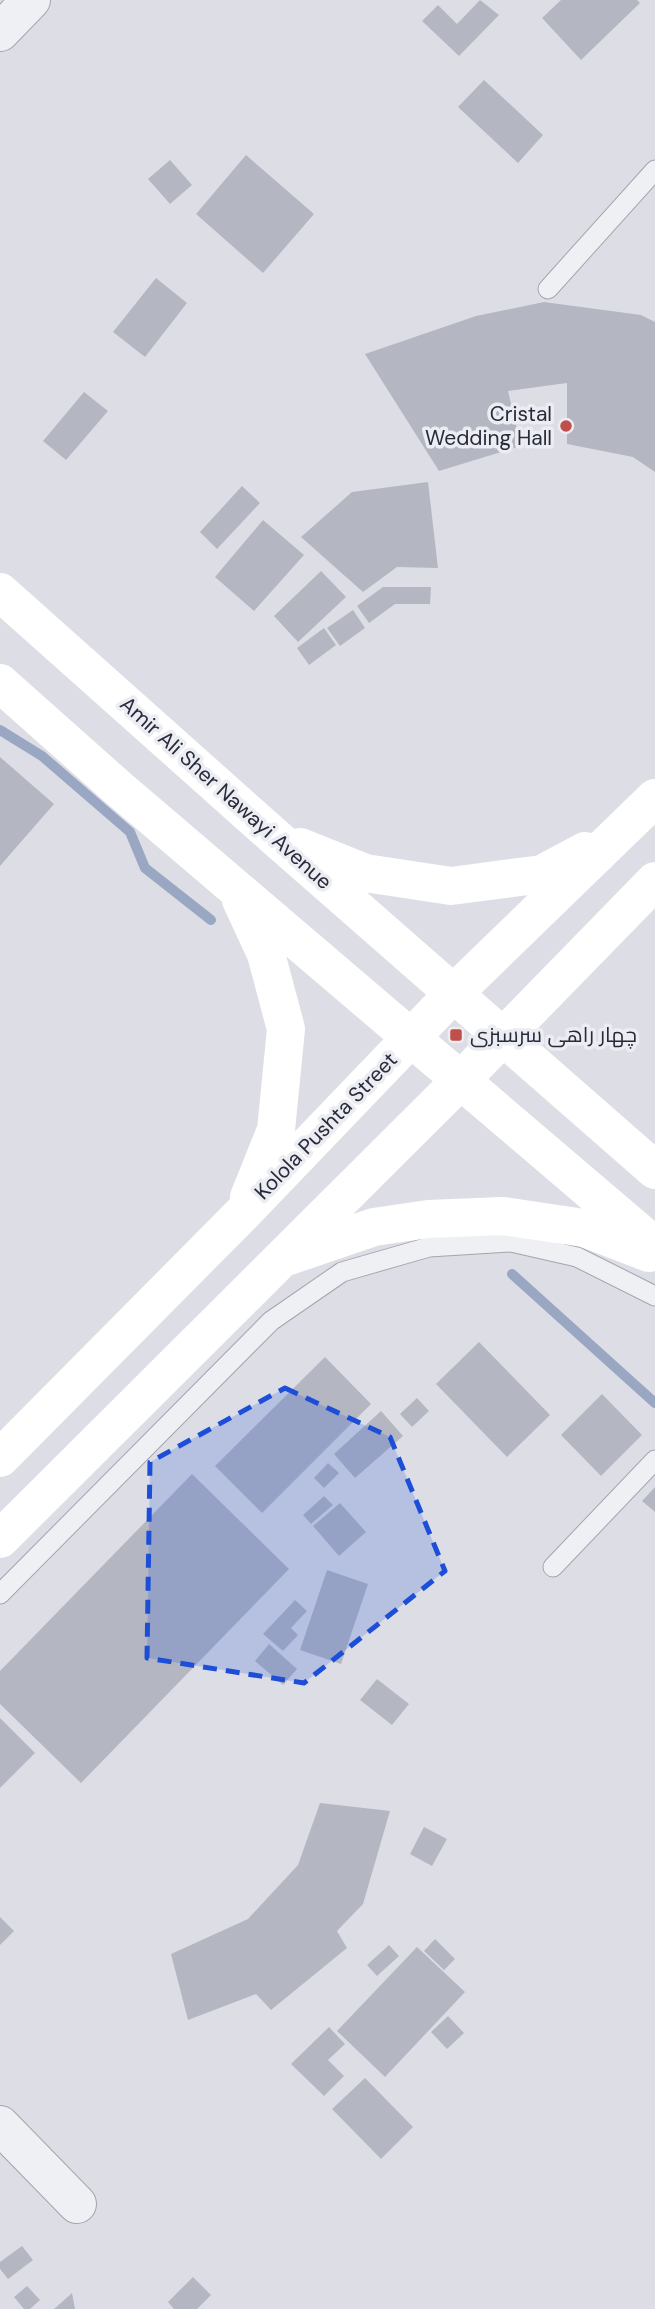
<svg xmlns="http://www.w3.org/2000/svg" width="655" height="2309" font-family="'DM Sans',Cairo,sans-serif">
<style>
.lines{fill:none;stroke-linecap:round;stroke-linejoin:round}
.stream{stroke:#9aa7c2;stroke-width:10}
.building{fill:#b4b7c1}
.lane-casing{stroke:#a3a5ae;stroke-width:21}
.street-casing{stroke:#a3a5ae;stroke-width:40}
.lane{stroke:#eff0f4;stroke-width:19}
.street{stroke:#eff0f4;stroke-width:38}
.secondary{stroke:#fff;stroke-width:38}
.marked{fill:#1d4ed8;fill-opacity:0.2;stroke:#1d4ed8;stroke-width:5;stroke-dasharray:14 9;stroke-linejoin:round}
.poi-dot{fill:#c04e4b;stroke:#ecedf3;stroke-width:2.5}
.labels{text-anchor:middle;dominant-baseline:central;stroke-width:7;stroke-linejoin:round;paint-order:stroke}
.poi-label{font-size:21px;fill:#282b3a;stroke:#ecedf3;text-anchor:end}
.street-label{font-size:21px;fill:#282b3a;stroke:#ecedf3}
</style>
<rect width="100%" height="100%" fill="#dddee5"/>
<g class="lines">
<path class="stream" d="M0,730L42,756L130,832L145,868L211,920
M512,1274L655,1403"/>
</g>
<path class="building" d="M480,0L499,15L459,56L422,21L438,5L457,24Z
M561,0H637L640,3L581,60L542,18Z
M484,80L543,135L518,163L458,107Z
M246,155L314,214L263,273L196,214Z
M170,160L192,185L170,204L148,179Z
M156,278L187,303L145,357L113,332Z
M544,302L641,315L655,322V472L633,457L567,444V383L508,391L521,446L439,471L365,354L476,316Z
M84,392L108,411L66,460L43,441Z
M428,482L438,568L397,567L363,592L301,537L352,492Z
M242,486L260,503L217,549L200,532Z
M263,520L304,555L254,611L215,577Z
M321,571L346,597L298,642L274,616Z
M383,587H431L430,604H395L369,623L357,606Z
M353,610L365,628L340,646L327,628Z
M324,628L336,645L309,665L297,648Z
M0,757L54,804L0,866Z
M479,1342L550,1415L507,1457L436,1384Z
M325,1357L371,1404L262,1513L215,1466Z
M602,1394L642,1435L601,1476L561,1435Z
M417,1398L429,1411L412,1427L400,1414Z
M381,1411L403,1436L355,1478L334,1454Z
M328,1463L339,1473L324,1488L314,1478Z
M192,1474L289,1569L81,1783L0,1704V1671Z
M655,1487V1512L642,1501Z
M324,1496L333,1505L311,1524L303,1515Z
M340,1503L366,1532L339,1556L313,1526Z
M327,1570L368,1584L341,1664L300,1650Z
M295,1600L307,1611L291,1628L298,1635L283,1651L263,1634Z
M269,1644L297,1669L283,1685L255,1661Z
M377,1679L409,1704L392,1725L360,1700Z
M0,1718L35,1753L0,1788Z
M320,1803L390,1811L363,1904L337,1931L347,1948L271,2010L256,1994L188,2020L171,1954L248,1919L298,1865Z
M424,1827L447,1839L432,1866L410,1854Z
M0,1917L14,1931L0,1945Z
M435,1939L455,1959L444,1970L424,1951Z
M389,1945L399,1956L377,1976L367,1965Z
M417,1947L465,1992L385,2077L337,2031Z
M448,2016L464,2033L447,2049L431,2032Z
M329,2027L345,2044L328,2060L344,2076L324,2096L291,2064Z
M365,2078L413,2127L381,2159L332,2109Z
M22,2246L33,2260L8,2279L0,2269V2262Z
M193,2277L211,2295L197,2309H174L168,2302Z
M27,2286L40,2300L30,2309H24L14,2297Z
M72,2293L75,2309H54Z"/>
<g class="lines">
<g class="lane-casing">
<path id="lane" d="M548,289L655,170
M553,1567L655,1460
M0,1594L271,1321L342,1272L429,1247L511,1242L577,1257L655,1296"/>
</g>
<g class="street-casing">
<path id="street" d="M0,32L31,0
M0,2125L77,2204"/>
</g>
<use href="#lane" class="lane"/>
<use href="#street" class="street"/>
<path class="secondary" d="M0,592L276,838L655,1170
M0,683L118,788L655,1246
M300,847L365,873L451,886L542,874L585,851
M241,900L266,954L286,1029L276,1130L249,1197
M289,1256L374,1227L428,1219L503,1216L584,1228L649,1253
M0,1458L242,1214L454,993L655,798
M0,1539L461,1080L655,881"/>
</g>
<path class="marked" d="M285,1388L390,1437L445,1571L304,1683L147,1658L150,1462Z"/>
<g class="poi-dot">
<circle cx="566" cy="426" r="7"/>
<rect x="449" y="1028" width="14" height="14" rx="3.5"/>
</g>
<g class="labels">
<g class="poi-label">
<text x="552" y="414">Cristal<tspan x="552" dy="24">Wedding Hall</tspan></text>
<text x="470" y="1035" text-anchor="start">چهار راهی سرسبزی</text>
</g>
<g class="street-label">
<text transform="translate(226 793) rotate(42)">Amir Ali Sher Nawayi Avenue</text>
<text transform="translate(326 1126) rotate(-46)">Kolola Pushta Street</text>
</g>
</g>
</svg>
